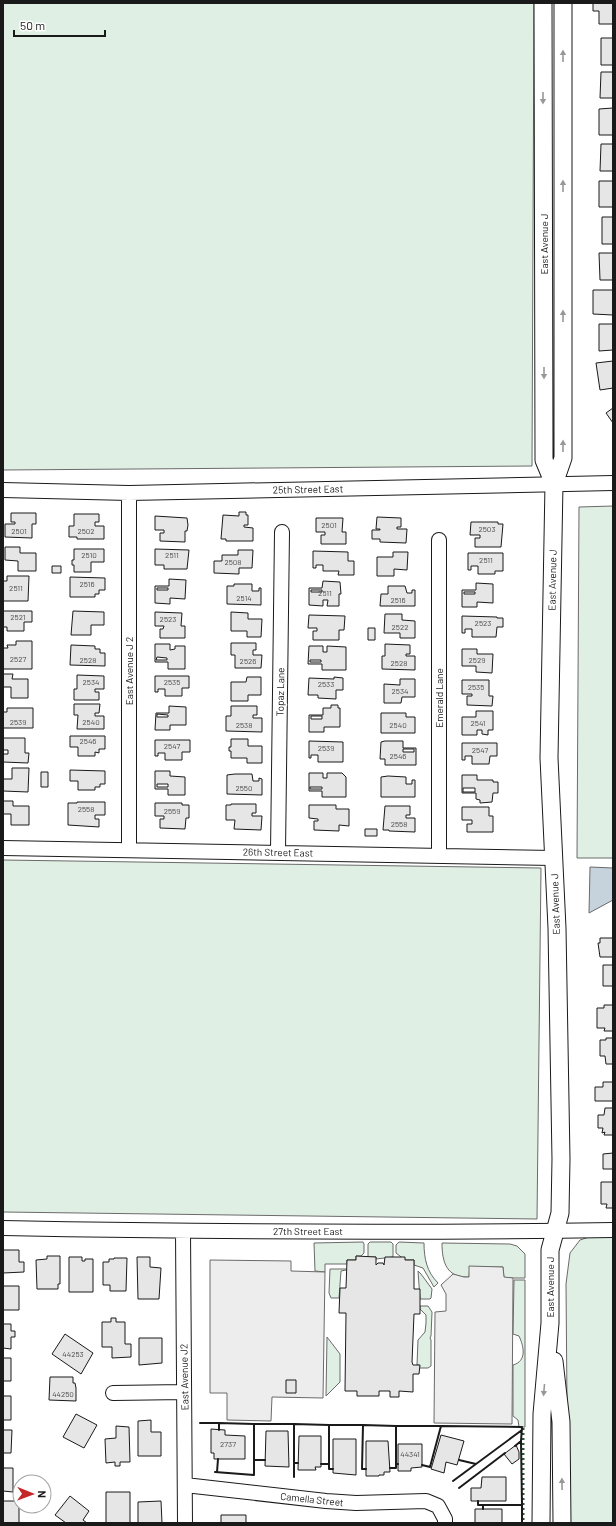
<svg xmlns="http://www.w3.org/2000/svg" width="616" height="1526" font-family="Barlow,sans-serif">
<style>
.green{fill:#e0efe3;stroke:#6a6a6a}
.parking{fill:#ededed;stroke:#6a6a6a}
.water{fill:#c6d2dc;stroke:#6a6a6a}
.building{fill:#e6e6e6;stroke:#1a1a1a;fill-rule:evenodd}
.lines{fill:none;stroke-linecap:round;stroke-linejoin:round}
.minor-casing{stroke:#1a1a1a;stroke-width:16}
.major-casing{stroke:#1a1a1a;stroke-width:19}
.minor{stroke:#fff;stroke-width:14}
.major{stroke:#fff;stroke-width:17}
.hedge{stroke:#2b5a34;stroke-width:3;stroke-dasharray:2 3;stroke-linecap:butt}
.wall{stroke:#1a1a1a;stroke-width:2}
.oneway{fill:#989898}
.labels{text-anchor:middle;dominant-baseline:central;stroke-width:3;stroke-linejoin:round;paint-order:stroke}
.number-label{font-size:8px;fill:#4d4d4d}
.street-label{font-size:10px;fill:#1a1a1a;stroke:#fff}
</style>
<rect width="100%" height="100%" fill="#fff"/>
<path class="green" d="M3,3H534L532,466L3,470Z
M613,506V858H577L579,507Z
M3,860L541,868L537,1219L3,1212Z
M592,1236H613V1523H568L566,1284L570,1253L580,1240Z
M363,1242L364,1244V1253L361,1256H356V1260H347V1264H325V1272L315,1271L314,1243Z
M370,1242H391L393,1244V1257L376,1259V1257H368V1244Z
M399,1242L424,1243C424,1259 427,1272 438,1283L434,1287L423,1268L414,1265V1260H405L396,1253V1245Z
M442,1243L510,1244L517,1246L525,1254V1278H504L503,1267H470L469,1277C447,1278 442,1263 442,1243Z
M330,1269H346V1270L341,1271L339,1298H331L329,1293Z
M418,1271L421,1274L432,1289L431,1298L430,1299H420Z
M514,1280H525V1427H519L518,1420L513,1416V1365C527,1361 524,1347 519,1336L513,1334Z
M420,1306H428L432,1312L431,1336L430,1338L431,1340V1366L428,1368H419V1365H417L418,1340L425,1332L426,1323V1315L420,1309Z
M327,1337L340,1354V1382L326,1396Z"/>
<path class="parking" d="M210,1260L291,1261V1271L325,1272L323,1398L272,1397L271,1421L227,1420V1393H210Z
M469,1266L503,1267L504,1277L513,1278L512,1424L434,1423L435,1312L446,1311V1294L441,1285L453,1274L464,1277H469Z"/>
<path class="water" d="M590,867L613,868V900L589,913Z"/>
<path class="building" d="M593,3H613V24H599V11H593Z
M601,38H613V65H601Z
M601,72H613V98H600Z
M613,108V135H599V109Z
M601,144H613V171H600Z
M599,181H613V207H599Z
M602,217H613V244H602Z
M599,253H613V280H600Z
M593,290H613V315L593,314Z
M599,324H613V350L599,351Z
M613,361V388L600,390L596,363Z
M613,408V423L606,413Z
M239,512H246V515H248V525H244V527L253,528V541H226V539H221L223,515L239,516Z
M11,513H36V524H32V538L5,537V524H15V522H11Z
M74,514H99V522H95V526H104V539H77V537H69V526H74Z
M155,516L187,518L188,525L187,531H185V542L160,541V533H164V530H155Z
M377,517L401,518V527H397V529H407L406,543L380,542V539H372V530H380V529H376Z
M316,518H343L342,532H346V544H321V535H325V532H316Z
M471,522H498V524H503L501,547H475V538H480V535H470Z
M5,547H20V553H36V571H18V561L5,560Z
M74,549H104V562H91V572H74V565H72V560H74Z
M155,549L189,550L187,569H164V565H155Z
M238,550H253L252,568H239V574L214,573V561H222V555H238Z
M313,551L348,552V561H354V575H338L339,571H323V565H316V568H313Z
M393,552H408L407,570L394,569V576H377V557H393Z
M468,553H503V571H495V574H478V566H471V570H468Z
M52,566H61V573H52Z
M7,576H29L28,601H3V581H7Z
M70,577L105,578V590H99V594H95V597H70Z
M169,579L186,580L185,599L170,598V604L155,603V586H169ZM157,588H168V590H157Z
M323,581L340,582L341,594H339V606H327L328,600H323V606L309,605V588H322ZM311,590H322V592H311Z
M476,583L493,584V603L477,602V607H462V590H476ZM464,592H475V594H464Z
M234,584H252V591H259V588H261V605L227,604V586H234Z
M388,586H405L407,593H412V590H415V606H380L381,594H388Z
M3,611H32V622H24V631H7V627H3Z
M73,611L104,612V625H91V635H71Z
M155,612L182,613L181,626H185V638H160V629H163L164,626H155Z
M231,612L248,613V619H262L261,637H247V631H231Z
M385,614H402V620L415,621V638H400V633H384Z
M309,615L345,616L344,630H339V640H313V631H317V628H308Z
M462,616L497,617V618H503V627H497L496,637H472V629H465V633H462Z
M368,628H375V640H368Z
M16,641H32V669H3V648H8L7,645H16Z
M231,643H256V650H253V655H262L261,668H235V655H231Z
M155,644H170V650L175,649V646H185V669H168V662H155ZM157,657L167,658V660H156Z
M385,644L410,645V654H406V656H415V670L382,669V656H385Z
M71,645L95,646V649H100V653H105V666L70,665Z
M309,646H323V652H327V646L346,647V670H322V664H308ZM310,660H321V662H310Z
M462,649H477V654H493L492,673L476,672V666H462Z
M3,674H13L12,679H28V698H11V687H3Z
M77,675L104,676V689H95V692H99V700H74V689H77Z
M155,676H189V688H182V696H165V689H158V692H155Z
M247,677H261V695H248V701H231V682H246Z
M334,677L343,678V690H336V699L318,698V695H308L309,678L334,679Z
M400,679H415V697H402L401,703H384V684L400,685Z
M462,680H489V696H493L492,706L467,705V696H472V694H462Z
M74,704H100L99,713H95V716H104V729H77L78,715H74Z
M331,705H338V708H340V727H324V732H309V715H323V708H331ZM311,716H322V719H311Z
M169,706L186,707V725H170V730H155L156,713H169ZM157,714L168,715V717H157Z
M231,706H257V715H253V718H262V732L226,731V716H231Z
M7,708H33V728H3V712H7Z
M476,711H493V730H488V735L482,734V730H477V735H462V717H476Z
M381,713H406V717H415V733H381Z
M70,736H105V749H99V753L95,752V756H78V747H70Z
M3,738H25V753H29L28,763L3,762V754H8V750H3Z
M231,739H248V746H262V763H247V758H231V751H229V747H231Z
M155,740H190V752H182V760H165V753H158V756H155Z
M309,741L343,742V762H318V755H311V758H309Z
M385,741H403V748H416V765H385V759H380L381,742ZM403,749H414V752H403Z
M462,743H497V756H490L489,764H472V756H465V760H462Z
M12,768H29L28,792L3,791V779H12Z
M70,770L105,771V784H100V787H95V790H78V781H70Z
M155,771H170V776L185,777V795H168V789H155ZM157,784H168V787H157Z
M41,772H48V787H41Z
M309,773H323V778H327V773H342L346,777V797H322V791H309ZM310,787H322V789H310Z
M235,774H252L253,781H259V778L262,779V795L227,794V775Z
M462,775H477V780H493V782H498V793H493L492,802L480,803V800L476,799V793H462ZM463,788H475V792H463Z
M388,776L406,777V784H412V780H415V797H381V777Z
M3,801H13V806H29V825H11V814H3Z
M77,802H105V815H95V819H99V827L68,825V803H77Z
M155,803H182V805H189V818H186L185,829L160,828V819H164V816H155Z
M231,804H256V813H252V816H262L261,830L234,829L235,820H226V805H231Z
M309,805H336V809H349V826L339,825V831L314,830V821H318V819L309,818Z
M385,806H410V815H406V818H415V832L389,831V830H383Z
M462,807H489V816H493V832H467V824H472V820H462Z
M365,829H377V836H365Z
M600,938H613V957H600L598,943H600Z
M603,965H613V986H603Z
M604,1005H613V1031H604L605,1028H597V1008H604Z
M606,1038H613V1064H606L605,1056H600V1040H606Z
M603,1082H613V1101H595V1087H603Z
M605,1108H613V1135H604L605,1132L602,1133L603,1128H598V1115H604Z
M613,1153V1169H603V1154Z
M601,1182H613V1208H606L607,1204H601Z
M3,1250H19V1262H24V1272L3,1273Z
M47,1256H60V1284H58V1289H37L36,1260L47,1259Z
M356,1256L376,1257V1265L378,1263H383L384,1265L385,1257H405V1260H414V1289H420V1314H414L412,1362L413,1365H420L419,1374H413V1392L399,1391V1397H390V1391H379V1396H357V1391H345L346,1313H339L340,1288H346L347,1260H356Z
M69,1257H82V1261H85V1259H93V1292H69Z
M137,1257H150V1267L161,1268L159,1299H138Z
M114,1258H127L126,1291H110V1285H103V1262H109V1259H114Z
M3,1286H19V1310H3Z
M111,1318H116V1322H125V1344H131V1357L112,1358V1347H102V1322H111Z
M3,1324H11V1331H15V1337H11V1349L3,1348Z
M65,1334L93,1353L81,1374L52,1354Z
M139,1338H162V1363L139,1365Z
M3,1358H11V1381H3Z
M50,1377H73V1383H75L76,1388V1401L49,1400Z
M286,1380H296V1393H286Z
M3,1396H11V1420H3Z
M76,1414L97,1425L84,1448L63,1437Z
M151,1420V1432H161V1456H138V1421Z
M116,1426L129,1427L130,1462H120V1466H115V1462L106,1463L105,1439L116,1438Z
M211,1429L225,1430V1435L245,1436V1459H214V1453H211Z
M3,1430H12L11,1453H3Z
M266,1431H288L289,1467L265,1466Z
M441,1435L464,1441L457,1465L446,1462L444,1473L431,1469Z
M299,1436H321V1467H315L316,1470H298Z
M333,1439H356V1475L333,1473Z
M366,1441H388L390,1472H384V1475H379V1476H366Z
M398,1444H422V1467L411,1468V1471H398Z
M516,1445L519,1452V1459L512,1464L504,1454Z
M3,1468H13V1492L3,1491Z
M482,1477H506V1501H471V1488H481Z
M106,1492H130V1523H106Z
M70,1496L89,1511L83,1520L87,1523H66L55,1515Z
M3,1501H19V1523H3Z
M161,1501L162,1523H138V1502Z
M475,1509H502V1523H475Z
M221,1515H246V1523H221Z"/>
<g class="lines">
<g class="minor-casing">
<path id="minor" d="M3,490L129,493L613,483
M439,540V855
M3,848L554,858
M129,850V493
M278,852L282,532
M3,1228C206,1232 410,1233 613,1230
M183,1231L185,1523
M113,1393L184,1392
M185,1485L326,1501L356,1503L426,1501L438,1506L445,1519V1523"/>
</g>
<g class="major-casing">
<path id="major" d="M543,3L544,460L554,484
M554,1361L561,1422L562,1523
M541,1523L542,1414L550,1323V1250L560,1213L561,1159L557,928L549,758L554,484L563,458V3"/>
</g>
<use href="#minor" class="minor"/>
<use href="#major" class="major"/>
<path class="hedge" d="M523,1428V1523"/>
<path class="wall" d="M200,1423H219
M219,1430V1423L254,1424
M515,1446L521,1441L522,1505
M265,1460H254V1424H294
M459,1460L476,1464
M298,1463H294V1424L329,1425
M321,1464H329
M398,1464H396V1426H441
M422,1465L430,1467L441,1426L522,1427L521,1441
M390,1468H396V1464
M333,1469H329V1425H363
M366,1469H362L363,1425L396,1426
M215,1472L254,1475V1460
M217,1472L218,1459
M294,1477V1463
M453,1481L522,1430
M459,1488L505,1453
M478,1501V1505H483
M483,1509V1505H522V1523"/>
</g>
<defs><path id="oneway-solid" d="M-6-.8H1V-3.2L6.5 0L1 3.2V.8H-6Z"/></defs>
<g class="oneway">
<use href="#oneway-solid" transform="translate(563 56) rotate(-90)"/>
<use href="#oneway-solid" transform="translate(543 98) rotate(90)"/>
<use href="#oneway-solid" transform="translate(563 186) rotate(-90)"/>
<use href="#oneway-solid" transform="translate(563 316) rotate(-90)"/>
<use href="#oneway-solid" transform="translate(544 373) rotate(90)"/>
<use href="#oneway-solid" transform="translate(563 446) rotate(-90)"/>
<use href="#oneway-solid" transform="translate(544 1390) rotate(95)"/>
<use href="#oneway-solid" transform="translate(562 1484) rotate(-91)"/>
</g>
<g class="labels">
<g class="number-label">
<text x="329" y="525">2501</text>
<text x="487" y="529">2503</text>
<text x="19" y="531">2501</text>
<text x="86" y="531">2502</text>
<text x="89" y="555">2510</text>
<text x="172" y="555">2511</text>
<text x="486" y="560">2511</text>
<text x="233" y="562">2508</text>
<text x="87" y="584">2516</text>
<text x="16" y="588">2511</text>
<text x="325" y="593">2511</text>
<text x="244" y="598">2514</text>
<text x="398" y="600">2516</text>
<text x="18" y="617">2521</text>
<text x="168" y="619">2523</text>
<text x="483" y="623">2523</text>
<text x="400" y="627">2522</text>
<text x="18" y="659">2527</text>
<text x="88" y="660">2528</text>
<text x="477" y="660">2529</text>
<text x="248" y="661">2526</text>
<text x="399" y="663">2528</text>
<text x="91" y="682">2534</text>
<text x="172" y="682">2535</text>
<text x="326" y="684">2533</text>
<text x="476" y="687">2535</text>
<text x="400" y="691">2534</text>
<text x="18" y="722">2539</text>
<text x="91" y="722">2540</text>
<text x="478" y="723">2541</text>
<text x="244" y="725">2538</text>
<text x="398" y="725">2540</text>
<text x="88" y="741">2546</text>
<text x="172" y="746">2547</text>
<text x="326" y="748">2539</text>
<text x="480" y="750">2547</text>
<text x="398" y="756">2546</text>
<text x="244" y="788">2550</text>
<text x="86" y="809">2558</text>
<text x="172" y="811">2559</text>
<text x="399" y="824">2558</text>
<text x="73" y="1354">44253</text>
<text x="63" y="1394">44250</text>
<text x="228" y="1444">2737</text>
<text x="410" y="1454">44341</text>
</g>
<g class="street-label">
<text transform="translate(544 244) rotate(-90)">East Avenue J</text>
<text transform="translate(308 489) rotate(-1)">25th Street East</text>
<text transform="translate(552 580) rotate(-89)">East Avenue J</text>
<text transform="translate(129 671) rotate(-90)">East Avenue J 2</text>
<text transform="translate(280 692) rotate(-89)">Topaz Lane</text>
<text transform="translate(439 698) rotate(-90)">Emerald Lane</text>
<text transform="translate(278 852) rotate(1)">26th Street East</text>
<text transform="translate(555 904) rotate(-92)">East Avenue J</text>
<text x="308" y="1231">27th Street East</text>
<text transform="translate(550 1287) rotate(-90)">East Avenue J</text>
<text transform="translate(184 1377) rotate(-91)">East Avenue J2</text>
<text transform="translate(312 1499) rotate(6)">Camella Street</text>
</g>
</g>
<rect width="616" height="1526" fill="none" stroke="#1a1a1a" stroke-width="8"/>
<g transform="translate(32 1494) rotate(91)"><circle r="19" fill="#ffffff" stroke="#a3a3a3"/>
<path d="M0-3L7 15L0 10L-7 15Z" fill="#c62828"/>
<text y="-6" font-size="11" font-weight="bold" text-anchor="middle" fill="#1a1a1a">N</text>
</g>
<path d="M14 30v6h91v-6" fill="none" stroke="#1a1a1a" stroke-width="2"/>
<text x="20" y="30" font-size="12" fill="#1a1a1a" stroke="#ffffff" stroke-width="3" paint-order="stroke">50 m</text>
</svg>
